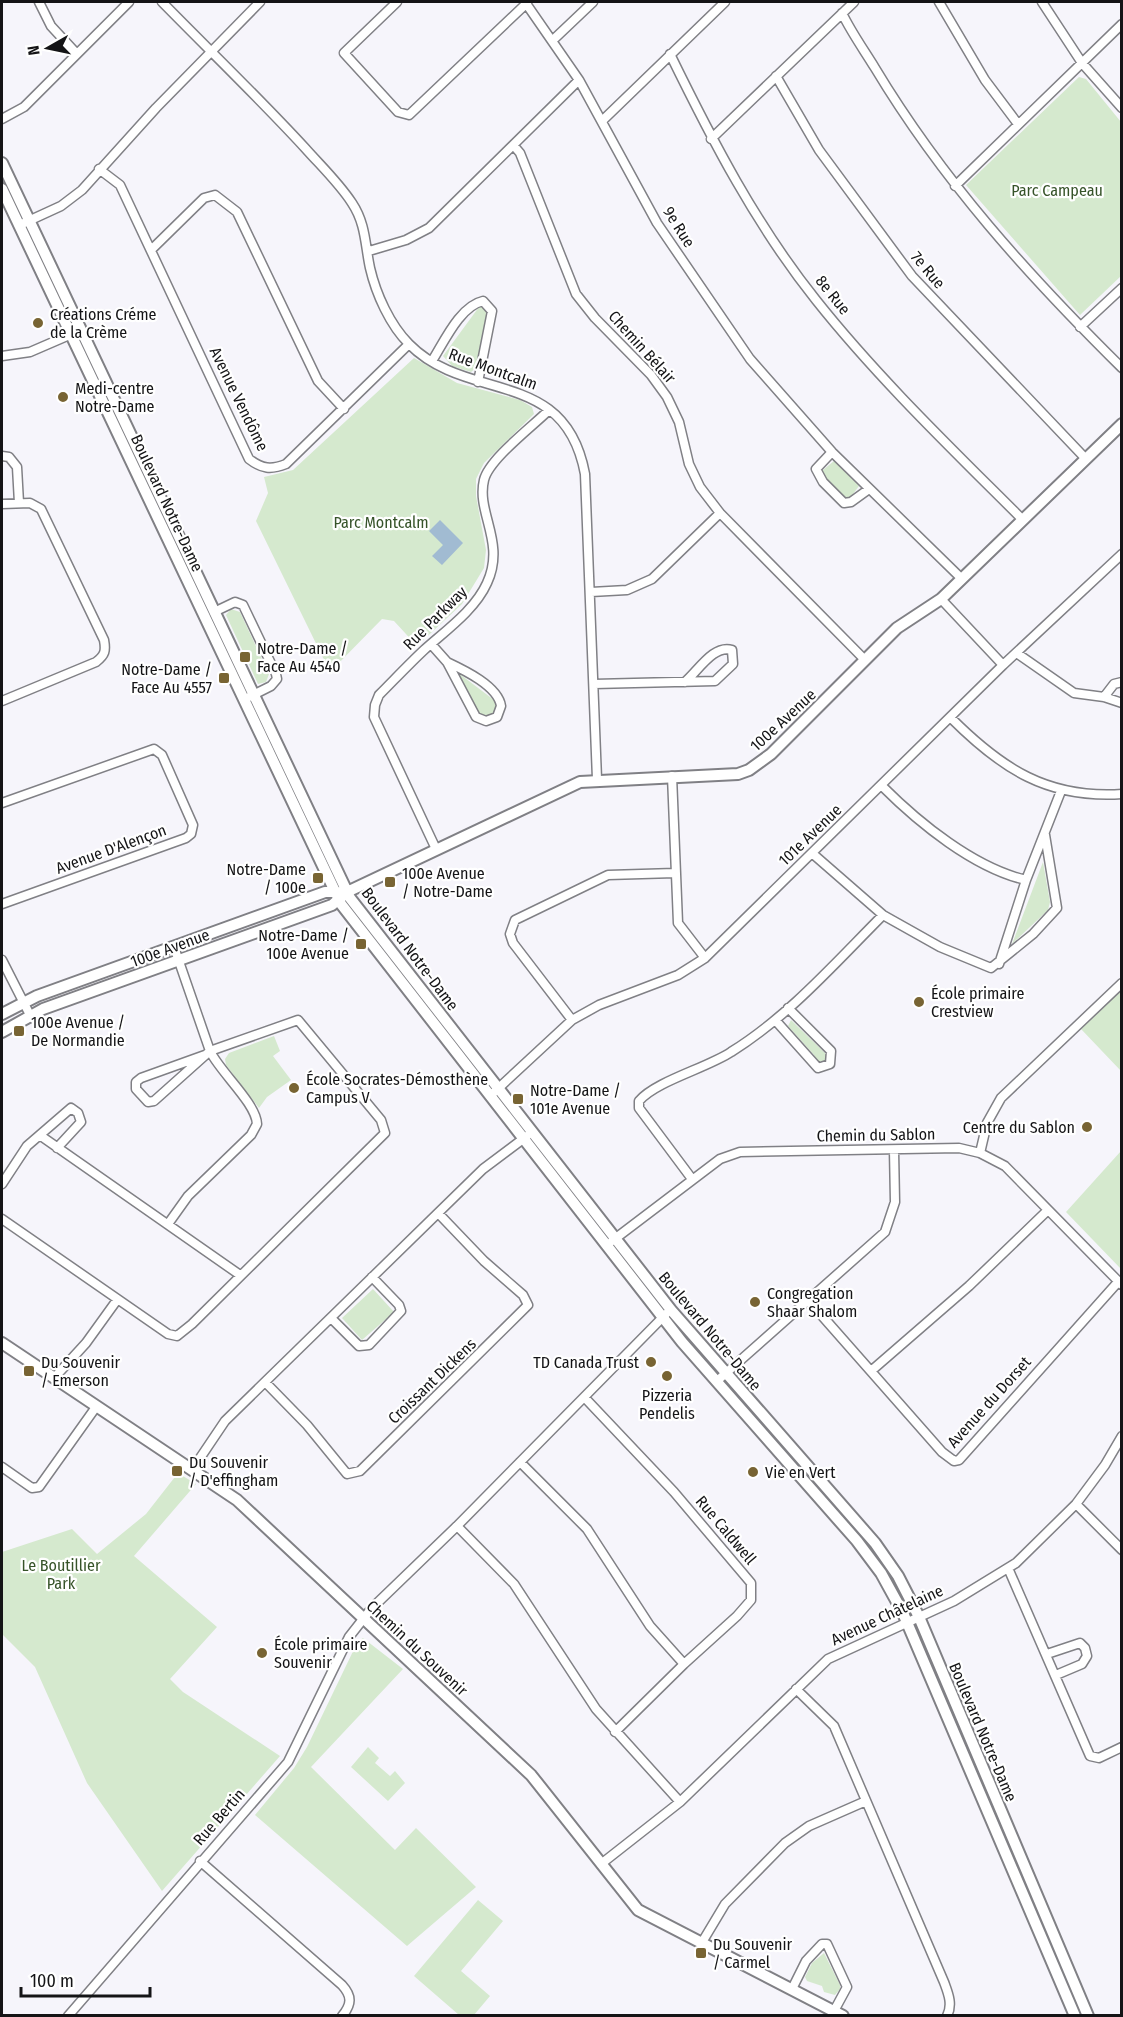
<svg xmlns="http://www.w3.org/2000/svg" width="1123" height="2017" font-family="'Fira Sans Condensed',sans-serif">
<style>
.green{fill:#d5e9ce}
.water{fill:#a1bbd2}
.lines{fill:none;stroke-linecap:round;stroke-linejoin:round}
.minor-casing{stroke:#808085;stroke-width:11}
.tertiary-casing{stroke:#808085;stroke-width:14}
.minor{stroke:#fff;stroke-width:8}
.tertiary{stroke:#fff;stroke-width:10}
.poi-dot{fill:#786433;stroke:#fff;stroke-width:2}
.labels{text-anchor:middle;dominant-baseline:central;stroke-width:4.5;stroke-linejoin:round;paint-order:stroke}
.park-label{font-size:16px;fill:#365329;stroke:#fff}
.street-label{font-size:16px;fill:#141416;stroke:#fff}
.poi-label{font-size:16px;fill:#141416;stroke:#fff;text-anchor:start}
</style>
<rect width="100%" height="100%" fill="#f6f5fb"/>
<path class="green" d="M1079,77L1086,79L1121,122V276L1080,315L966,185Z
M479,307H483L487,312L476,368L471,372L452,366L443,356Z
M414,358L457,383L520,400L532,407L534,414L484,463L476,479V496L486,550L484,568L462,604L417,646L394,621L382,619L330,672L256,521L268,493L264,477L293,470Z
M834,461L859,486L850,498H845L823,475V470Z
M231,609L240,612L269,674L266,682L258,684L247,660L250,659L248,655L245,656L226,615Z
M457,672L494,700L496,706L494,713L487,717L478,713Z
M1043,862L1050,902L1048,910L1012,944Z
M1121,991V1071L1081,1029Z
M791,1020L826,1054L825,1062L816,1061L814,1055L788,1026Z
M274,1036L280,1051L273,1056L291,1080L267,1097L259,1108L226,1065L225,1059L229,1053Z
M1121,1151V1269L1066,1212Z
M373,1289L394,1312L362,1340L342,1318Z
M178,1473L196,1484L134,1556L217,1627L170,1679L183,1692L280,1756L162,1891L87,1783L35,1667L2,1634V1552L72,1529L97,1554L146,1514Z
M363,1638L403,1669L311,1767L395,1850L416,1828L476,1887L407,1946L255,1815L294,1768L307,1747L357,1643Z
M368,1747L379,1758L375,1763L390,1776L395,1771L405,1783L388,1801L351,1767Z
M478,1900L503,1921L461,1971L490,1996L474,2015H459L414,1976Z
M824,1953L840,1985V1989L835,1995L824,1992L822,1986L807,1981L805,1977L812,1963Z"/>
<path class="water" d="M440,520L463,543L442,565L432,556L443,545L429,531Z"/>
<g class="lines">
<g class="minor-casing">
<path id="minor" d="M39,2L51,26L76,53
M162,2C210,51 259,98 305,148C321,166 339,183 352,203C366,224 365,245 370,268C376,294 390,325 409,344C468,404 565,366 585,474L597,779
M397,2L344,53L398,112L409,115L527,3
M525,2L579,80L657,223L750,359L832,452L962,579
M939,2L985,80L1018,124
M1042,2L1082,63L1122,108
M842,13C851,32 864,50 875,68C943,181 1028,275 1122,368
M553,40L593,2
M670,54C712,140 756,225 816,300C878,378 952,449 1022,519
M776,76L819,150L912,276L1086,459
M2,119L24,107L129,2
M603,120L725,2
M711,139L854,2
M514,146L520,153L576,294L595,318L651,375L667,397L679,422L689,464L700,487L720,513L865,660
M99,169L120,185L249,459C262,469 271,470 286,464L409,344
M955,186L1122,24
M24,223L61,206L82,190L156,108L260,2
M151,250L204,198L215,195L237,212L318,381L344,409
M369,251L406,240L429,228L579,80
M1080,327L1122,288
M2,356L30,352L74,333
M432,361C444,342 460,306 483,301L492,311L478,382
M832,452L816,469L823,482L844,503L851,502L869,489
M2,456L9,457L17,467L19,503
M2,504L30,503L41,509L104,640C106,651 105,655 96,662L2,701
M591,592L627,590L652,579L720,513
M941,599L1003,665
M214,612L235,602L243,605L276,674L277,679L271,686L249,697
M431,644L447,662L476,717L486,721L497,717L501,706C498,686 464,670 447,662
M1018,654L1074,693L1104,697L1122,703
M594,684L715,681L733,664L732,650C714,644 698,671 685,682
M1104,697L1114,684L1122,682
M951,718C1002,769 1048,799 1122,794
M672,776L678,923L705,958
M882,786C919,823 974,868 1026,880
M2,803L154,749L162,755L193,825L191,834L186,838L2,904
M436,849L374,717L375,705L379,695C394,680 409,664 424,650C445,631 475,610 487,583C506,542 476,513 484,480C489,459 533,426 549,410
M813,854L883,915L940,947L991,968L1033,934L1057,908L1045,835
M2,960L30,1015
M999,964L1026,880L1061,791
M572,1020L513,943L510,934L515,920L608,875L675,873
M776,1021L818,1068L830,1064L831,1051L788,1008
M490,1096L572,1020L599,1005L678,975L705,958L1003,665L1122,554
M41,1136L240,1275
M980,1153L987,1123L1001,1098L1122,983
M692,1179L639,1108V1101C656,1081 707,1068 731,1052C789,1016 835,963 883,915
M2,1184L27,1146L71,1108L78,1113L81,1122L57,1148
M2,1219L168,1334L177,1336L192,1324L385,1133L381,1120L298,1020L210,1051L154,1101L148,1102L136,1089V1082L141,1078L205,1055
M168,1224L188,1196L251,1135L257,1124C256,1103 220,1072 210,1051L174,947
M612,1241L720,1159L740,1152L959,1148L980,1153L1005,1166L1122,1285
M809,1301L942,1452L954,1461L959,1460L1118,1282
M331,1318L359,1346L369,1345L401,1311L399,1305L372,1277
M871,1371L969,1286L1048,1210
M54,1378L86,1343L117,1300
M717,1381L885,1232L895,1202L894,1150
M265,1382L307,1425L347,1474L360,1471L528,1305L523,1295L484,1261L438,1213
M585,1398L674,1492L751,1583V1600L737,1616L684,1664L615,1732
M520,1462L587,1529L650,1626L684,1664
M2,1467L32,1488L39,1487L96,1407
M192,1470L225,1421L483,1169L527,1136
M1076,1504L1122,1550
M457,1526L514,1584L596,1709L680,1802
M1008,1568L1090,1756L1099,1758L1122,1747
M1047,1654L1080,1643L1085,1648L1087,1656L1082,1664L1056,1675
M796,1689L834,1726L944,1982C948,1993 953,2004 947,2016
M200,1861L342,1985C352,1996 352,2004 342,2016
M601,1864L680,1802L828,1659L954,1601L1016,1563L1076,1504L1105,1465L1122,1436
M701,1944L725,1904L785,1843L809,1826L866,1801
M792,1989L806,1961L822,1944H827L847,1987L834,2011
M68,2016L288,1762L349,1637L371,1609L457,1526L666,1314"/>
</g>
<g class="tertiary-casing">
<path id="tertiary" d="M2,163L350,898L671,1310L875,1543L898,1576L919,1617L1088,2016
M2,189L341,904L682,1342L857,1541L881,1573L903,1613L1075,2016
M2,1014L37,996L325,892H338
M2,1032L43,1009L332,905L347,892L580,782L738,774L749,770L771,754L897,628L941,599L1122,424
M2,1343L237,1500L531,1775L638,1910L843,2016"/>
</g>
<use href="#minor" class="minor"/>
<use href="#tertiary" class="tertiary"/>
</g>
<g class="poi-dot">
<circle cx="38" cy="323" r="6"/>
<circle cx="63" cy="397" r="6"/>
<rect x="239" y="651" width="12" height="12" rx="3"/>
<rect x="218" y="672" width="12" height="12" rx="3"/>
<rect x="312" y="872" width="12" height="12" rx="3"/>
<rect x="384" y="876" width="12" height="12" rx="3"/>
<rect x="355" y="938" width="12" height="12" rx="3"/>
<circle cx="919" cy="1002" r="6"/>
<rect x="13" y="1025" width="12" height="12" rx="3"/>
<circle cx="294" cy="1088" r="6"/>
<rect x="512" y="1093" width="12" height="12" rx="3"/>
<circle cx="1087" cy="1127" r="6"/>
<circle cx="755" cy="1302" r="6"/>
<circle cx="651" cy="1362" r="6"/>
<rect x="23" y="1365" width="12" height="12" rx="3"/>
<circle cx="667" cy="1376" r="6"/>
<rect x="171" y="1465" width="12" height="12" rx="3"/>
<circle cx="753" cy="1472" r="6"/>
<circle cx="262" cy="1653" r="6"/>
<rect x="695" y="1947" width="12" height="12" rx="3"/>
</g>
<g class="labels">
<g class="park-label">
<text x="1057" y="190">Parc Campeau</text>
<text x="381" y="522">Parc Montcalm</text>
<text x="61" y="1565">Le Boutillier<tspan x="61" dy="18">Park</tspan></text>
</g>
<g class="street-label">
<text transform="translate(679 227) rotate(58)">9e Rue</text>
<text transform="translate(928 270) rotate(50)">7e Rue</text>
<text transform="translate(833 295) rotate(51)">8e Rue</text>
<text transform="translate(642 347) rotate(48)">Chemin Bélair</text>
<text transform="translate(493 369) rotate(20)">Rue Montcalm</text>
<text transform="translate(239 399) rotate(64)">Avenue Vendôme</text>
<text transform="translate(167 503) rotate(65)">Boulevard Notre-Dame</text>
<text transform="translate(435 618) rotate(-45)">Rue Parkway</text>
<text transform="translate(783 720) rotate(-43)">100e Avenue</text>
<text transform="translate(810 835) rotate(-44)">101e Avenue</text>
<text transform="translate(111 849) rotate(-20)">Avenue D'Alençon</text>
<text transform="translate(170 948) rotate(-20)">100e Avenue</text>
<text transform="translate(410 949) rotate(53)">Boulevard Notre-Dame</text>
<text transform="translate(876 1135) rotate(-1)">Chemin du Sablon</text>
<text transform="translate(710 1331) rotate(50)">Boulevard Notre-Dame</text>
<text transform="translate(432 1381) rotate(-44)">Croissant Dickens</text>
<text transform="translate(989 1402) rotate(-48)">Avenue du Dorset</text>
<text transform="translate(726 1530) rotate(50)">Rue Caldwell</text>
<text transform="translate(887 1615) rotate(-25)">Avenue Châtelaine</text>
<text transform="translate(417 1648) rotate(43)">Chemin du Souvenir</text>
<text transform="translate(983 1732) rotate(67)">Boulevard Notre-Dame</text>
<text transform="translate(219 1817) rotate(-49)">Rue Bertin</text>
</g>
<g class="poi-label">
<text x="50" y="314">Créations Créme<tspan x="50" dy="18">de la Crème</tspan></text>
<text x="75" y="388">Medi-centre<tspan x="75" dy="18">Notre-Dame</tspan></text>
<text x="257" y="648">Notre-Dame /<tspan x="257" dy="18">Face Au 4540</tspan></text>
<text x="212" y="669" text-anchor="end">Notre-Dame /<tspan x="212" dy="18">Face Au 4557</tspan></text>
<text x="306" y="869" text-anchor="end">Notre-Dame<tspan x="306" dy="18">/ 100e</tspan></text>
<text x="402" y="873">100e Avenue<tspan x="402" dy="18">/ Notre-Dame</tspan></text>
<text x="349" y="935" text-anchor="end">Notre-Dame /<tspan x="349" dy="18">100e Avenue</tspan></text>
<text x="931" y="993">École primaire<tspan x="931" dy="18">Crestview</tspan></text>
<text x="31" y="1022">100e Avenue /<tspan x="31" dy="18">De Normandie</tspan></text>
<text x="306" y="1079">École Socrates-Démosthène<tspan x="306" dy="18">Campus V</tspan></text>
<text x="530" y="1090">Notre-Dame /<tspan x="530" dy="18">101e Avenue</tspan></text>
<text x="1075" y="1127" text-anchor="end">Centre du Sablon</text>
<text x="767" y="1293">Congregation<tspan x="767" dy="18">Shaar Shalom</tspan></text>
<text x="41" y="1362">Du Souvenir<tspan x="41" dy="18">/ Emerson</tspan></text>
<text x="639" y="1362" text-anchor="end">TD Canada Trust</text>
<text x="667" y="1395" text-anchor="middle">Pizzeria<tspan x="667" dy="18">Pendelis</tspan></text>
<text x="189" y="1462">Du Souvenir<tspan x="189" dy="18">/ D'effingham</tspan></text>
<text x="765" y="1472">Vie en Vert</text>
<text x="274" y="1644">École primaire<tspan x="274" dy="18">Souvenir</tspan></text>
<text x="713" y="1944">Du Souvenir<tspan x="713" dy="18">/ Carmel</tspan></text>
</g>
</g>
<rect width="1123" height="2017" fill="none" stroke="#141416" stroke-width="6"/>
<g transform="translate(48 48) rotate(261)" stroke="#ffffff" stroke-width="4.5" paint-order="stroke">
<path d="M0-4.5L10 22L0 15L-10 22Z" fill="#141416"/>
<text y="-9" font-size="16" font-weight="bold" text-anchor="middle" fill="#141416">N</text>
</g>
<path d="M21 1987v9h129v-9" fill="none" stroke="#141416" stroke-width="3"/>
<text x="30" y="1987" font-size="18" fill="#141416" stroke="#ffffff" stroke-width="4.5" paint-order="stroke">100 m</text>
</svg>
